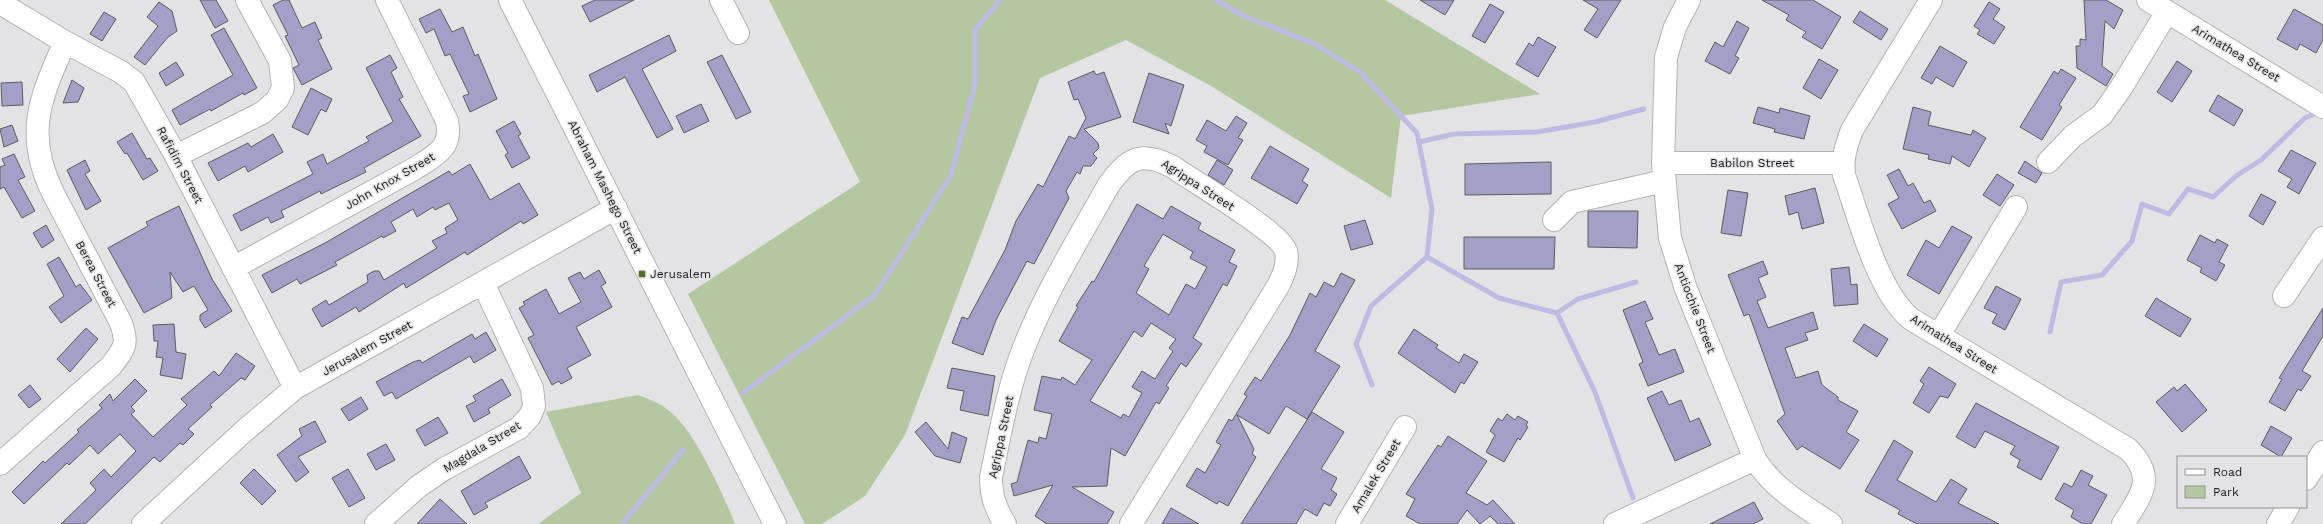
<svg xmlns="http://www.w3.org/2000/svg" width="2323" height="524" font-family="'Work Sans',sans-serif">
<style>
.green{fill:#b4c7a1}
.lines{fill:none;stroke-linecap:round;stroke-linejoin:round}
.stream{stroke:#bebbe3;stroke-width:5}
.building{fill:#a2a0c6;stroke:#5c5c5f;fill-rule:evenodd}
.minor-casing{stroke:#b3b3b6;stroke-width:24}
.major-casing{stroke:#b3b3b6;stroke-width:24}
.minor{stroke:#fff;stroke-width:22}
.major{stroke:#fff;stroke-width:22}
.poi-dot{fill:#517025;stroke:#e3e3e6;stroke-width:1.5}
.labels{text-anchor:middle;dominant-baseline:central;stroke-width:3;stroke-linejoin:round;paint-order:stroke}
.street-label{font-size:12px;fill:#1b1b1d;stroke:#e3e3e6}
.poi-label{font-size:12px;fill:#1b1b1d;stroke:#e3e3e6;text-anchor:start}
</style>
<rect width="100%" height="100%" fill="#e3e3e6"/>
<path class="green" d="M769,0H1385L1540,94L1401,116L1391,198L1211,86L1126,40L1040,78L905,435L865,496L822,524H805L688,294L860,182Z
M638,395C652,400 664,405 675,416C697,437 724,496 735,524H538L581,493L546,412Z"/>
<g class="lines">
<path class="stream" d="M1216,0L1244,16L1315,44L1360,72L1417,133L1432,209L1427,257L1371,306L1356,344L1372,385
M1419,142L1454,134L1537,132L1595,122L1644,109
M1427,257L1499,298L1557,313L1578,299L1636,282
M1557,313L1595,392L1633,498
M2050,332L2061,282L2102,275L2132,241L2142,204L2169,214L2188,189L2213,197L2236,176L2261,160L2305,118L2312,115
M743,393L875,295L951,175L975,84V30L1000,0
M622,524L683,450"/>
</g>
<path class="building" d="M200,0H216L228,21L215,28Z
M283,0H289L302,28L315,22L322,38L318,40L332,69L302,85L293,68L299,65L285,36L288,35L273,5Z
M595,0H634L590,22L582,6Z
M1420,0H1454L1445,15Z
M1583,0H1621L1597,38L1584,30L1598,9Z
M1762,0H1813L1841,17L1822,49L1802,37L1806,32L1786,20L1789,15Z
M2084,0H2106L2123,10L2114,29L2105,21L2102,66L2113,74L2106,86L2077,68L2076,46H2080V39L2086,40Z
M159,2L172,11L177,31L167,38L145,65L134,57L158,26L147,17Z
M1989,2L2000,9L1993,19L2005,27L1994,44L1977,34L1980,30L1974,26Z
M1490,4L1504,12L1485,43L1472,36Z
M440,9L452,32L463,27L475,56L478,54L497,99L470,112L463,96L469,94L450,54L445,56L434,29L426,33L419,19Z
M2294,9L2323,25V40L2316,53L2300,44L2297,50L2277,39Z
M1860,11L1888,29L1881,40L1853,22Z
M104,12L116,19L102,41L90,34Z
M1737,21L1749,28L1735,56L1739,58L1730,74L1705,61L1715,42L1723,47Z
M224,28L257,88L244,95L243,93L211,111L210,109L180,125L172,110L233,75L211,35Z
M669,35L676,51L642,69L673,129L657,138L625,77L597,92L589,75Z
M1538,37L1556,47L1538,77L1516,64L1529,43L1533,46Z
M1940,46L1967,62L1953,87L1936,77L1932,84L1921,78Z
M390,55L397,68L391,72L403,97L399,99L421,136L364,168L366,172L321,194L320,191L281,211L284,217L271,223L268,217L241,231L233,215L313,174L307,162L323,154L327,164L369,141L366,137L391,123L393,121L366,68Z
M722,55L751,112L736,119L707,62Z
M1819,59L1838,70L1821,99L1803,88Z
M2177,61L2192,71L2172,102L2157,92Z
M176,62L184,75L166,86L159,73Z
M2061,69L2076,78L2059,105L2062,107L2042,140L2020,127L2054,71L2058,74Z
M1094,71L1096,75L1104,72L1121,117L1084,129L1098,143L1099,148L1093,154L1097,158L1091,166H1083L1080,174L1077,172L1066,191L1069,198L1034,264L1027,261L996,320L983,355L952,343L962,317L968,319L1005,250L1016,221L1038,184L1043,187L1069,136L1075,139L1086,118L1078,99L1074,100L1068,82Z
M1149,73L1184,85L1171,126L1165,123L1169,134L1133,122Z
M72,80L84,88L78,102L63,103Z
M22,82L23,105L2,106L1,83Z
M311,88L332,99L326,112L321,109L308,135L292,127Z
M2218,95L2243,110L2234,126L2209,111Z
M701,104L709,121L684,133L676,116Z
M1758,107L1779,113L1780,108L1810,116L1804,139L1774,132L1775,129L1753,123Z
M1913,107L1931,112L1928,125L1971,135L1973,130L1986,138L1969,167L1952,156L1950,164L1928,159L1929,155L1903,149Z
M1236,116L1247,123L1238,138L1243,140L1228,165L1204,152L1207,146L1196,140L1207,120L1226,131Z
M514,121L521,134L518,136L530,158L512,168L505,155L508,153L496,131Z
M12,125L18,141L4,147L0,129Z
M132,133L147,159L150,158L158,171L143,180L127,153L125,154L117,142Z
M273,134L283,152L248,172L245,166L218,181L208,163L248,143L251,147Z
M1270,146L1309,169L1302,181L1308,185L1297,204L1251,178Z
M2291,150L2316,163L2299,194L2287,187L2292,179L2278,171Z
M14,154L25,177L18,180L35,211L22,218L4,187L0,189V167L5,165L2,159Z
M85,160L90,171L85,174L101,201L86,210L67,170Z
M1217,160L1233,170L1224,185L1208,175Z
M2025,161L2042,173L2036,183L2018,173Z
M1551,162V194L1465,195V164Z
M470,164L490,200L519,183L538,215L523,224L521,221L467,255L465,252L406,288L404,283L359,312L356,307L322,327L312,309L326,300L329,305L368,282L367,275L374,271H379L384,280L437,248L432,241L447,233L445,228L458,220L449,203L435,210L433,207L417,217L413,209L391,222L396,231L383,238L382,236L335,262L337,265L300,284L297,279L272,293L262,275L325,243L449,171L452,175Z
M1899,169L1908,186L1913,183L1924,203L1930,200L1936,211L1902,229L1888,204L1899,198L1887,175Z
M1997,174L2014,185L2000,206L1983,195Z
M1815,188L1824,223L1802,229L1798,212L1789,215L1785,196Z
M1728,190L1748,193L1741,236L1721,233Z
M2261,194L2276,202L2263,225L2249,216Z
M1137,204L1163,219L1171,206L1201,223L1198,229L1235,250L1229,262L1237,266L1227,286L1223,284L1193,338L1202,344L1186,367L1181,363L1166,386L1169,388L1159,404L1156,402L1125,456L1111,448L1107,486L1072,487L1114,512L1107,524H1047L1035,516L1053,485L1014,496L1011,484L1017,482L1028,440L1038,443L1039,437L1046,439L1052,414L1034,410L1042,376L1061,380L1062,377L1075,385L1092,360L1059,341L1078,307L1076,306L1092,281L1094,282ZM1163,234L1193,252L1190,258L1207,267L1195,289L1186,284L1169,315L1136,293L1149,269L1144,266ZM1151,323L1176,339L1169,348L1173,351L1155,379L1142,371L1132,387L1142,393L1129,417L1123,414L1121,418L1090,401L1134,331L1142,337Z
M179,206L212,279L232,311L205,328L200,320V315L208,310L194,286L183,292L170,272L172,298L144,313L108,248L148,226L146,222Z
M1588,211H1638L1637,248L1588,247Z
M1365,220L1373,244L1351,250L1344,226Z
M46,225L54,240L42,248L33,233Z
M1952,226L1972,237L1939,294L1907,275L1926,240L1939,248Z
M2200,235L2215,243L2217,239L2228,245L2219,262L2225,265L2216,281L2200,272L2202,268L2187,260Z
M1464,237H1555L1554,269H1464Z
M59,257L76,287L80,284L92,300L61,323L49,307L64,296L47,264Z
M1763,261L1768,274L1758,278L1766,297L1757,301L1768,328L1813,312L1818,329L1805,333L1808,340L1785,348L1796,378L1818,371L1822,385L1838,397V400L1858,411L1846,432L1859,440L1840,469L1802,446L1797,450L1777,421L1785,414L1749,314L1744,316L1728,275Z
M1849,267L1851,285L1857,284L1858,304L1834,306L1831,269Z
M599,270L606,283L601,286L612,307L576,327L591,355L567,368L572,378L561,384L559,381L552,385L528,338L534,335L519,308L525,305L523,302L546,289L559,314L581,302L568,278L580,272L584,279Z
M1341,273L1355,280L1315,351L1340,366L1307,419L1286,406L1269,434L1237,415L1254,449L1252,454L1256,457L1228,506L1219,501L1217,504L1186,486L1197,468L1205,473L1221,445L1216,442L1229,419L1232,421L1247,396L1244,394L1255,377L1261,381L1290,335L1310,293L1316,297L1324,282L1334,287Z
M1996,286L2021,299L2005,330L1992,323L1997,314L1984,308Z
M2156,298L2191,319L2180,337L2145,316Z
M1645,301L1653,319L1645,322L1659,355L1675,349L1684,372L1648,386L1639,364L1643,362L1623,310Z
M2323,308V336L2302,371L2311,376L2301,391L2298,389L2285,411L2269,402L2282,379L2279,378Z
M174,324L176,352L186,354L182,379L160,375L163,358L156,357L158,341H154L153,325Z
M1864,324L1888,339L1877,357L1853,341Z
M86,328L98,339L70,372L57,359Z
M1414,329L1438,345L1436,348L1459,363L1464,354L1478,362L1464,384L1461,382L1455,393L1398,353Z
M486,332L496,350L474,363L470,356L396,399L392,392L384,396L376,382L413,362L420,360L422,363L472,334L475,339Z
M236,353L255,366L245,380L241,378L210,405L212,407L188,429L194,434L183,445L180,443L160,462L154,457L85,524H61L96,490L90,483L104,469L111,477L136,451L120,434L98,454L90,445L69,465L67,463L24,504L12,492L43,461L45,463L79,432L77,430L102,408L99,405L110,394L113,401L135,379L147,391L131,407L135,411L131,414L153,437L187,405L181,399L214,371L219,376Z
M1929,367L1956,384L1948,398L1940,396L1929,413L1913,403L1924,384L1920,381Z
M952,368L995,376L988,416L960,410L964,391L947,388Z
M502,379L511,395L488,409L490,413L474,422L466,406L476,401L473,396Z
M2185,384L2207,410L2182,432L2156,402L2174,387L2177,391Z
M30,385L41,399L29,408L18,395Z
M1662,391L1669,405L1681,400L1690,422L1699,418L1711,445L1675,461L1647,398Z
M361,397L368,409L349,421L341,409Z
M1976,403L2059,447L2041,480L2017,467L2020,460L2010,454L2015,446L1985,431L1975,448L1956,437Z
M1312,412L1344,432L1321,469L1337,478L1331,490L1337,494L1330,506L1324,503L1317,516L1305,509L1296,524H1241Z
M1507,414L1515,420L1518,416L1528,422L1526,425L1528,427L1520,440L1518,438L1504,462L1486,452L1495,435L1490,431L1498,418L1502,421Z
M438,417L448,433L425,446L416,430Z
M315,421L326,442L298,457L309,472L296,482L277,455L302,436L299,429Z
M926,422L948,449L952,432L967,438L960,463L935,456L915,432Z
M2271,426L2292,438L2281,457L2261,445Z
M1448,436L1487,461L1466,493L1487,505L1493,500L1515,524H1498L1490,516L1480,524L1467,510L1457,524H1420L1406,516L1415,499L1406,494L1438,445L1441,447Z
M1894,440L1913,452L1897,480L1936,502L1951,479L1967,489L1958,503L1999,524H1917L1898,514L1900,510L1865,491Z
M386,444L395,460L376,470L367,454Z
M519,456L531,478L485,503L488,507L474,515L461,491Z
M254,469L276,491L262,505L240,483Z
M348,469L365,498L349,507L332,478Z
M2081,470L2093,476L2088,485L2107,495L2091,524H2083L2071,517L2074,510L2055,499L2064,483L2072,487Z
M440,499L467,524H417Z
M1754,502L1763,519L1753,524H1710Z
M1171,508L1199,524H1162Z"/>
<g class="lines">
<g class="minor-casing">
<path id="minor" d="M721,0L738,33
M1689,0L1675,27L1666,57L1663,163L1670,238L1686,289L1755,459C1772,488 1804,506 1831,524
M1931,0L1852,130C1846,146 1842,158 1844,175C1859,217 1877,291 1911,319L2128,449C2157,478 2141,495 2123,524
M2148,0L2323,107
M0,3L65,42L121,72L134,82L176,156L295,388
M176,156L262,113L277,100L283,88L280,61L247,0
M2048,162L2073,136L2102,115L2121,88L2167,12
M1663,163H1842
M1554,220L1572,202L1664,181
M233,268L414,169C434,156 453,149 447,121L387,0
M2284,296L2323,238
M1939,335L2016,207
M0,464L111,366C125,348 129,343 120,321L53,193C24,134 40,98 65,42
M143,524L243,432L295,388L616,208
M376,524L419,486L444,469L519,428L530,416L534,406L532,388L483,283
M1005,524C995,508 991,495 991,477C1000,435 1007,391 1023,350C1045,293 1078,240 1108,186C1128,158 1141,150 1173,167C1194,182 1279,231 1286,251C1289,264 1283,276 1278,286L1131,524
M1347,524L1405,427
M1615,524L1755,459"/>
</g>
<g class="major-casing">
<path id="major" d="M510,0L775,524
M2306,479L2323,452
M2278,524L2288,507"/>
</g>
<use href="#minor" class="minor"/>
<use href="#major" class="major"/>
</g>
<rect class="poi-dot" x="638" y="270" width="8" height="8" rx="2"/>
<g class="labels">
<g class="street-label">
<text transform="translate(2236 53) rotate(31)">Arimathea Street</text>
<text x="1752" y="163">Babilon Street</text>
<text transform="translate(180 165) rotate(62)">Rafidim Street</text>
<text transform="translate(390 181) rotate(-30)">John Knox Street</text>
<text transform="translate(1198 185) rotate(33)">Agrippa Street</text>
<text transform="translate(605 187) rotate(63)">Abraham Mashego Street</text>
<text transform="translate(96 274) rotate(62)">Berea Street</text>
<text transform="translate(1695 308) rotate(69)">Antiochie Street</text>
<text transform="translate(1954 344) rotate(32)">Arimathea Street</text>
<text transform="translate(367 348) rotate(-29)">Jerusalem Street</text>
<text transform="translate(1001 437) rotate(-78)">Agrippa Street</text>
<text transform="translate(482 447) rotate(-31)">Magdala Street</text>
<text transform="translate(1376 476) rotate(-59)">Amalek Street</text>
</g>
<g class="poi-label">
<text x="650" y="274">Jerusalem</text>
</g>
</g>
<rect x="2177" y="456" width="130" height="52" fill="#e3e3e6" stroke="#939396"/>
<rect x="2185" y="469" width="20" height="6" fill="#ffffff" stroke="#939396"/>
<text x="2213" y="476" font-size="12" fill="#1b1b1d">Road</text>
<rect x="2185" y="486" width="20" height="12" fill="#b4c7a1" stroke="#939396"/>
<text x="2213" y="496" font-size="12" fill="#1b1b1d">Park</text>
</svg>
